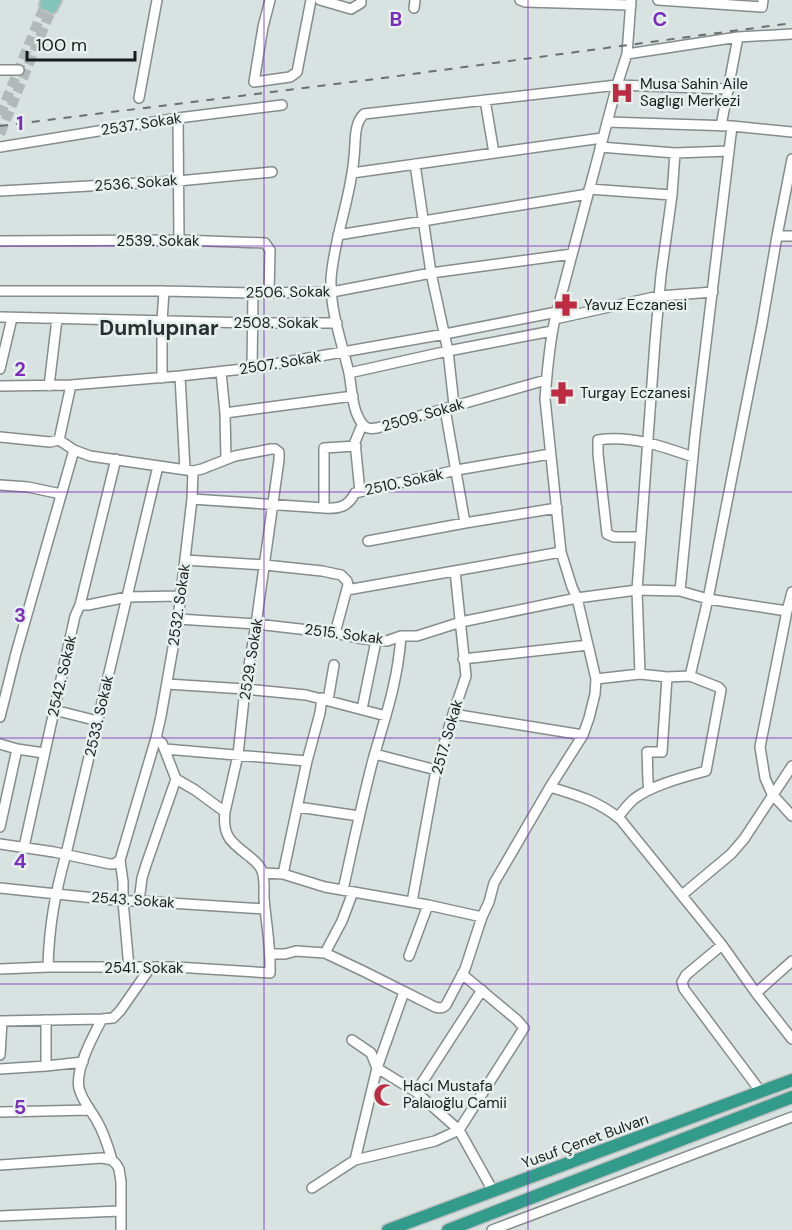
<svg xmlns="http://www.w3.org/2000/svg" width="792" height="1230" font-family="'DM Sans',sans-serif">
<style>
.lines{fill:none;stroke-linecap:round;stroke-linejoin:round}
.major-tunnel{stroke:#b2bab9;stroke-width:10;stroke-dasharray:10 5;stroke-linecap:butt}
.minor-casing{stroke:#848d8b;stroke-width:12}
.major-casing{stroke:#bfbfbf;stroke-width:14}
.highway-casing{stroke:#bfbfbf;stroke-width:15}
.minor{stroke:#fff;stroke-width:9}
.major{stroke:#84c3b9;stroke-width:10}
.highway{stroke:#329b8b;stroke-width:12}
.rail{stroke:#6b7070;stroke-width:2;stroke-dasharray:8 8;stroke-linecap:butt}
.grid{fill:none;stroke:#7b2cbf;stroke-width:1.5;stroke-opacity:0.55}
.labels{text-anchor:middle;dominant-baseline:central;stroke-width:5;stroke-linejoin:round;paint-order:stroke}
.poi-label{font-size:15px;fill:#191c1c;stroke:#e6f0ed;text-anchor:start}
.street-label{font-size:15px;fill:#191c1c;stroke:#e6f0ed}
.district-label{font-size:21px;font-weight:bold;fill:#293130;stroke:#e6f0ed}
.grid-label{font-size:20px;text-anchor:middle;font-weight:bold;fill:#7b2cbf;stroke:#e6f0ed;stroke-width:5;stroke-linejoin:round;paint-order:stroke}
</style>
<rect width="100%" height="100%" fill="#d8e2e0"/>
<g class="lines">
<path class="major-tunnel" d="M0,115L45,5
M0,134L52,8"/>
<g class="minor-casing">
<path id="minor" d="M270,0L263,27L254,82L290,77L297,72L311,0
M320,0L351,9L361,3V0
M520,0L525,2L631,5
M658,0L762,7L763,0
M414,8L415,0
M627,54L738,37L792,34
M0,70H19
M139,98L157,0
M485,100L494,153
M178,118L179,240
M607,122L732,126L792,132
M721,126L738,37
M0,147L178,118L282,105
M600,147L675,153L729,151
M415,164L431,273L448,351L454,405
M352,173L602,138
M589,189L672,195
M0,191L178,181L272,172
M338,235L588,194
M777,236H792
M0,241L179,240L265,243L270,250L269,292
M0,291H164L253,293L332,292L431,273L572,254
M0,317L252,323H337
M555,319L659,296L713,292
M252,368L253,293
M0,369L12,318
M221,372L225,413L226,459
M349,373L448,351L552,331
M180,376L185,469
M162,378V321L164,291
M546,380L377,428C370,429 365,429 361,422C352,409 352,389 349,373C342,343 330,311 331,279C334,237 351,198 354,157C356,143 353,124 364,114L617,85L729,89
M0,386L71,385L180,376L252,368L445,334L557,312
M49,386L57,319
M445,409L465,523
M225,413L353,396
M0,437L50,442L59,440L74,450L90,456L193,471L202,469L235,456L271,449H275L279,452V460L256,624L245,689L238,755L225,812
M59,440L71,385
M0,485L28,487L61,494
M360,492L355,442L362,425
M192,499L324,508C339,509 348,507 355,493L457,470L550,454
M324,508V448L356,446
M640,537H614L607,534L598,454V440C631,435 662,446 693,457
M368,541L465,523L557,508
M185,560L265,565L322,571L341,575L347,581L348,585L335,633
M347,590L561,552
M680,591L695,435L732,126
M792,592L787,611L760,747L765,778L772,794L792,816
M80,605L116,459
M178,619L256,624L335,633L364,639L387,641L401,636H417L461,622L577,598L637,590L680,591L708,599L787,611
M463,659L588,645
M640,674L637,590L655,342L661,275L672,195L675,153
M690,676L708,599L762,324L777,236L792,159
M596,679L640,674L667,677L690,676L718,687L721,690L706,771C684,777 652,785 634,799C628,804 623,811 618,817
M167,684L245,689L306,695L386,716
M328,700L334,665
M362,709L376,641
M54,710L98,721
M453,714L583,735
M0,717L16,653L74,450
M0,744L17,749L44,753
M165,749L307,761
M375,754L436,770
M550,787C577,795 598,801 620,819L722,945L756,993L792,1039
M649,790C647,777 648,765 647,752H662L667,677
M298,807L359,816
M0,827L17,749
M0,844L54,852L110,864H114L120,860
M24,847L75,616L80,605H88L127,597L180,596
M263,873L283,874L325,887L428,905L482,917
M283,874L307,761L320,713L322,698
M0,888L123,901H139L265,909
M343,890C353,845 362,801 374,756C386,715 398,680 401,636
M682,895L731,854L744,839L792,766
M139,901L142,878L146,865L176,779
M412,902L436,770L453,714L466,676L455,571
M722,945L686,975L682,982L684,989L761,1092
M325,953L342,921L353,892
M271,954H285L296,951L325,953L363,971L435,1007C440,1008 442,1009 446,1005L465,969L482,917L489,902L494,883L550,787L583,735L589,718L595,694L596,679L577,598L572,587L561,552L545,399C547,372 549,345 555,319L617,85L627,54L631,0
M409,956L428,905
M48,967C49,926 55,894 66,854L158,466
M129,968L123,901V882L120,860L156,738L161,716L178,619L192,499L193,471
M0,969L48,967H176L270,973C271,947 266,923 264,898C264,890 265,879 262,871C260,865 255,861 250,857C232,843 222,837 225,812L195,790L176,779L162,743L156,738
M756,993L792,961
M102,1019C93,1036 75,1069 79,1088C82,1101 91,1110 97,1121C104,1133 108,1146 112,1160
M0,1021L102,1019L113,1018L120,1011L150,968
M352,1040L371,1053L377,1068L416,1092L459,1130L493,1191
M0,1055L2,1021
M46,1066V1020
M0,1069L46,1066L83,1062
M416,1092L482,990
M0,1112L90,1110
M355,1160L435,1141L459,1130L524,1028L517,1020L462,974
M0,1165L102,1158L112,1160L116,1164L119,1169L121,1182V1230
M312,1188L355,1160L377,1068L404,992
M0,1216L120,1211
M492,1230L792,1117"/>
</g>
<g class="major-casing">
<path id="major" d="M45,5L47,0
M52,8L56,0"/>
</g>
<g class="highway-casing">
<path id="highway" d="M388,1230L792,1080
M448,1230L792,1097"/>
</g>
<use href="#minor" class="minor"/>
<use href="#major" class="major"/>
<use href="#highway" class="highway"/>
<path class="rail" d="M0,126L368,80L792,23"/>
</g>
<path class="grid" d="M264,0V1230M528,0V1230M0,246H792M0,492H792M0,738H792M0,984H792"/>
<defs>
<g id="hospital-bare" transform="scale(1.8)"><path d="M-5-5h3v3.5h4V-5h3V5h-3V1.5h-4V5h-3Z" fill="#bd2c43" stroke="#e6f0ed" stroke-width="2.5" paint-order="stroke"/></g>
<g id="pharmacy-bare" transform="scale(1.8)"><path d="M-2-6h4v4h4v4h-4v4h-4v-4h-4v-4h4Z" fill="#bd2c43" stroke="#e6f0ed" stroke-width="2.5" paint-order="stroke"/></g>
<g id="mosque-bare" transform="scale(1.8)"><path d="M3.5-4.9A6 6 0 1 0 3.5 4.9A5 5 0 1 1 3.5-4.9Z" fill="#bd2c43" stroke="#e6f0ed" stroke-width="2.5" paint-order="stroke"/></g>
</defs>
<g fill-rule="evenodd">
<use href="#hospital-bare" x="622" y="93"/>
<use href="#pharmacy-bare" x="566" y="305"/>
<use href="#pharmacy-bare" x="562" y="393"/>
<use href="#mosque-bare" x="385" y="1095"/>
</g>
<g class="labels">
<g class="poi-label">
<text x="640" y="84">Musa Sahin Aile<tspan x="640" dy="17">Saglıgı Merkezi</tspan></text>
<text x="584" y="305">Yavuz Eczanesi</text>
<text x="580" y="393">Turgay Eczanesi</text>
<text x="403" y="1086">Hacı Mustafa<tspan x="403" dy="17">Palaıoğlu Camii</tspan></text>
</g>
<g class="street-label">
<text transform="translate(141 124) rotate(-9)">2537. Sokak</text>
<text transform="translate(136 183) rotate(-4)">2536. Sokak</text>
<text x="158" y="241">2539. Sokak</text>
<text transform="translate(288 292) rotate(-1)">2506. Sokak</text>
<text x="276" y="323">2508. Sokak</text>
<text transform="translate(280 363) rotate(-9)">2507. Sokak</text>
<text transform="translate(423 415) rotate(-16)">2509. Sokak</text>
<text transform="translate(404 482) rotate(-12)">2510. Sokak</text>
<text transform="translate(179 605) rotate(-82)">2532. Sokak</text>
<text transform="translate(344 634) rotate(7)">2515. Sokak</text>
<text transform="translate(251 659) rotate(-81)">2529. Sokak</text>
<text transform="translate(62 676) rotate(-77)">2542. Sokak</text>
<text transform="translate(99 716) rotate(-77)">2533. Sokak</text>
<text transform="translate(447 737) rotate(-74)">2517. Sokak</text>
<text transform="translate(133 900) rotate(4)">2543. Sokak</text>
<text x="144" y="968">2541. Sokak</text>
<text transform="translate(585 1141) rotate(-20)">Yusuf Çenet Bulvarı</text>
</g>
<g class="district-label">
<text x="159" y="328">Dumlupınar</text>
</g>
</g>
<g class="grid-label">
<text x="396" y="26">B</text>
<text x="660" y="26">C</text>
<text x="20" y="130">1</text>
<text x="20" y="376">2</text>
<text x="20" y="622">3</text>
<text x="20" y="868">4</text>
<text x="20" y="1114">5</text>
</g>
<path d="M27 51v9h108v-9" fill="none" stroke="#191c1c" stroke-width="3"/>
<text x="36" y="51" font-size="18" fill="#191c1c" stroke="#e6f0ed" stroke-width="4.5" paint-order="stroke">100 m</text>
</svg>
